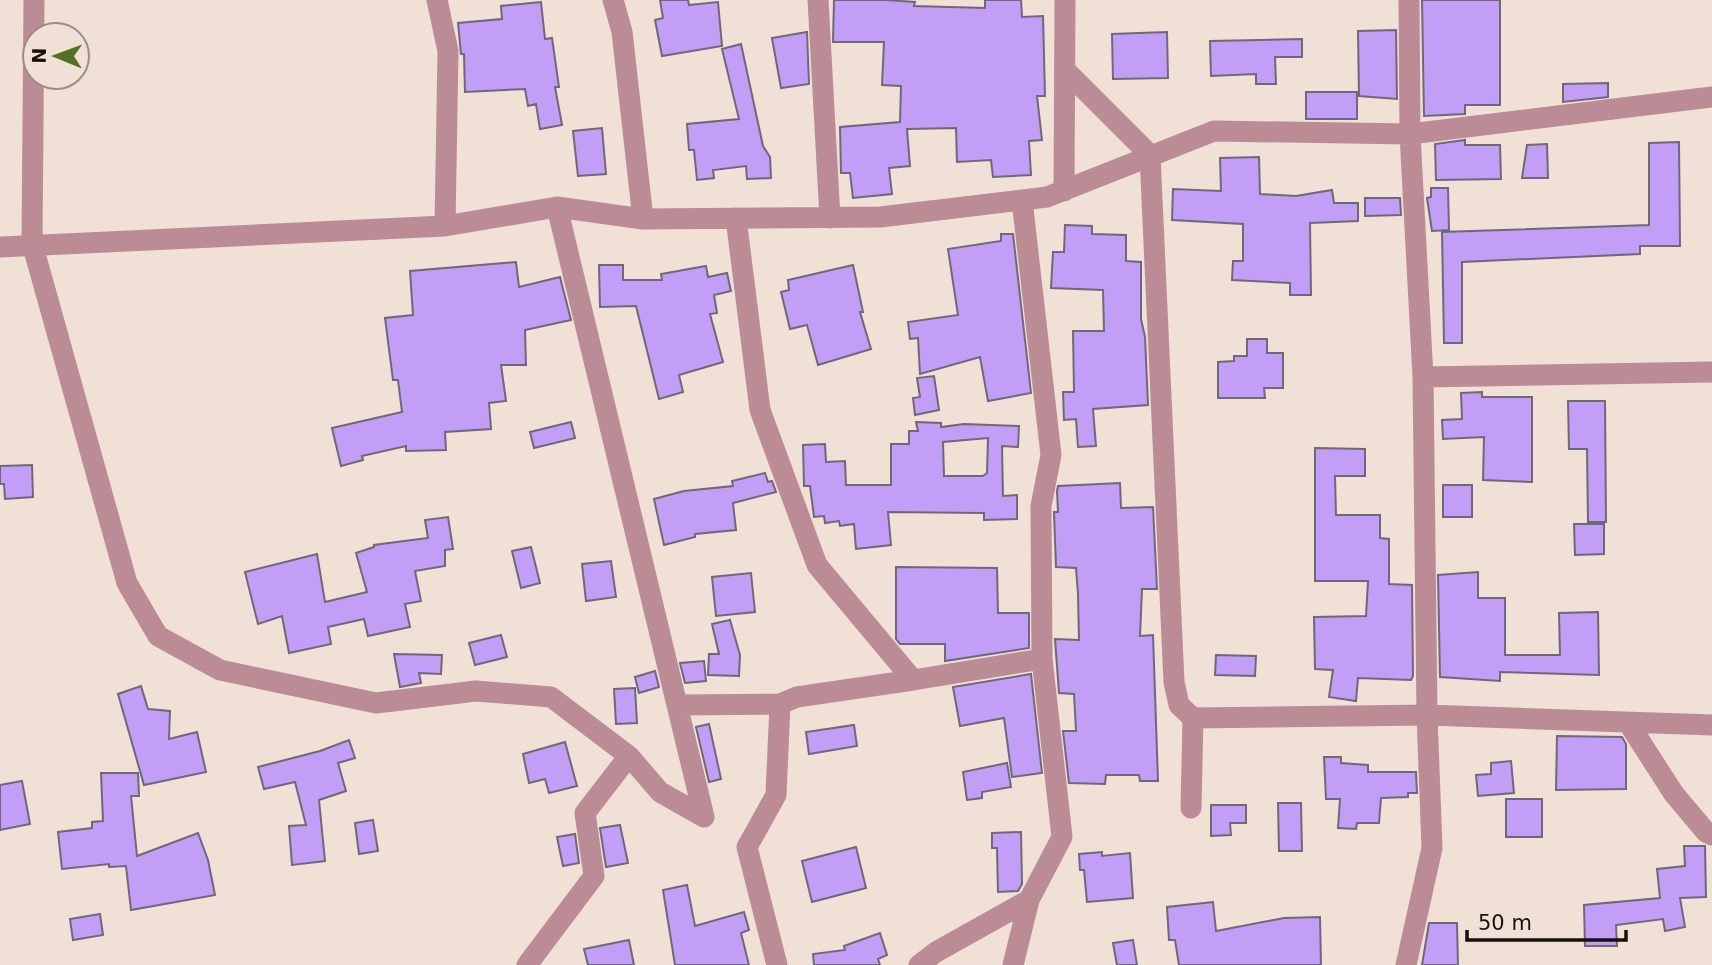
<svg xmlns="http://www.w3.org/2000/svg" width="1712" height="965" font-family="'DejaVu Sans',sans-serif">
<style>
.building{fill:#c29ef7;stroke:#6e6978;stroke-width:2;fill-rule:evenodd}
.lines{fill:none;stroke-linecap:round;stroke-linejoin:round}
.minor{stroke:#bb8c95;stroke-width:21}
</style>
<rect width="100%" height="100%" fill="#f0e0d5"/>
<path class="building" d="M660,0H688L689,5L718,2L722,46L662,56L655,20L663,18Z
M834,0H886L915,2L914,6L985,8V0H1021L1022,17L1043,16L1045,96H1037L1042,140L1029,141L1031,175L993,177L991,160L957,162L956,128L907,129L910,166L889,168L892,194L853,198L850,173H841L840,127L900,122L901,86L882,85L884,42H833Z
M1422,0H1500V105H1465V114L1424,116Z
M541,2L545,39L552,38L559,87H555L562,125L540,129L536,104L528,106L525,89L465,92L464,54H461L458,23L502,19L501,6Z
M1396,30L1397,99L1359,96L1358,31Z
M807,32L809,84L781,88L772,38Z
M1167,32L1168,78L1113,79L1112,34Z
M1302,39V57H1275L1276,84H1256V74L1211,76L1210,41Z
M741,44L763,146L770,157L771,178L747,179L746,166L713,170L714,178L697,180L694,150H689L687,124L739,119L722,49Z
M1608,83V97L1563,102V84Z
M1306,92H1357V119H1306Z
M602,128L606,174L578,176L573,131Z
M1465,140V145H1500L1501,179L1436,180L1435,144Z
M1679,142L1680,246H1640V254L1462,262V343H1444L1442,232L1649,225V143Z
M1547,144L1548,178H1522L1527,145Z
M1259,157L1260,194L1296,196L1332,190L1334,203H1358V221L1310,223L1311,295H1290V283L1232,280L1233,261H1243V224L1172,220L1173,189L1221,191L1220,158Z
M1431,188H1448L1449,230L1432,231L1427,198L1431,197Z
M1365,198H1400L1401,215L1365,216Z
M1065,225L1092,226V234L1126,235V261L1141,262V319L1145,337L1148,405L1093,409L1096,446L1078,447L1076,419L1064,420L1063,392H1074L1073,331H1104L1103,290L1051,288L1053,252H1064Z
M1001,234H1013L1031,393L988,401L980,357L920,374L918,338L910,339L908,322L958,315L948,249L1001,241Z
M516,262L519,287L560,277L571,320L525,330L526,365H501L506,401L489,403L491,429L445,432L446,450L406,451V446L362,456L363,460L341,466L332,428L402,412L398,380H393L385,318L413,315L410,271Z
M599,265H623V280H662L661,274L706,266L708,277L727,273L731,291L714,295L717,313L710,314L723,362L679,375L683,392L659,399L636,306L600,307Z
M853,265L863,312H860L871,349L818,365L807,325L790,329L781,292L789,290L788,280Z
M1247,339H1267V353H1283V388H1264L1265,398H1218V362L1234,361V356H1247Z
M934,376L939,410L915,415L913,398L920,397L917,378Z
M1482,392V397H1532V482L1483,480L1484,437L1443,439L1442,420L1462,419L1461,393Z
M1568,401H1605L1606,522H1588L1587,449H1569Z
M571,422L575,438L534,448L530,432Z
M916,422L941,423V427L964,424L1019,426L1018,447L1002,446L1003,496L1017,495V519L984,520V513L888,512L891,545L856,549L854,524L840,526L839,521L825,523L824,516L814,517L810,486H804L803,445L825,444L826,462L845,461L846,485H891V444H909V431H918ZM988,438L987,473L983,476H944L943,442Z
M1315,448L1365,449V476H1335L1336,515H1380V538L1389,539V584L1412,585L1413,676L1411,680L1358,678L1356,701L1329,697L1333,670L1315,669L1314,617L1366,616L1368,581H1315Z
M32,465L33,497L5,499L4,484H0V466Z
M765,473L768,482L772,481L776,492L733,503L736,530L695,534V537L664,545L654,499L684,491L733,486L732,481Z
M1120,483L1121,508L1153,507L1157,589H1142L1140,636L1153,635L1158,781H1140L1139,775H1106L1105,784L1069,783L1063,731H1076L1074,694L1059,693L1055,639L1079,640L1078,594L1076,568L1056,567L1054,512H1058L1057,491L1058,486Z
M1443,485H1472V517H1443Z
M448,517L453,549L445,550V566L415,571L421,601L405,604L410,627L368,636L364,619L328,627L331,644L289,653L282,616L258,624L245,572L317,554L325,602L367,592L356,553L374,547V545L428,538L425,520Z
M1574,524H1604V554L1575,555Z
M531,547L540,583L521,588L512,551Z
M611,561L616,597L586,601L582,564Z
M896,567L997,568L998,613H1029V648L945,661V644H900L896,639Z
M1478,572V598H1505V655H1560L1559,613L1598,612L1599,675L1500,672V681L1440,677L1438,575Z
M751,573L755,612L716,616L712,577Z
M730,620L740,655L739,676L708,675L709,654H719L712,624Z
M501,635L507,657L475,665L469,643Z
M394,654L442,655L441,674L419,673L421,683L400,687Z
M1216,655L1256,656L1255,676L1215,675Z
M704,661L706,681L685,683L680,663Z
M655,671L659,687L639,693L635,677Z
M1031,674L1042,773L1012,777L1004,718L960,726L953,687Z
M141,686L148,709L170,711L169,739L197,732L206,772L144,785L118,694Z
M635,688L637,723L616,724L614,689Z
M709,724L721,779L709,782L696,727Z
M854,725L857,746L809,754L806,732Z
M1557,736L1622,737L1626,744V789L1556,790Z
M349,740L355,758L338,763L346,791L319,800L325,861L292,865L289,826L306,825L295,782L264,789L258,767L320,751Z
M565,742L577,786L549,793L545,779L529,783L523,754Z
M1324,757H1341V763L1368,765V772H1416L1417,793H1408V797L1381,798L1379,823H1357L1356,829L1338,828L1340,799H1326Z
M1511,761L1514,793L1478,796L1476,775L1491,774V763Z
M1007,763L1011,787L982,792V798L967,800L963,772Z
M101,773H138L139,796H131L137,856L198,833L208,860L215,895L131,910L126,866L109,867V864L62,869L58,832L92,828V822L103,821Z
M22,781L30,824L0,830V785Z
M1506,799H1542V837H1506Z
M1278,803H1301L1302,851H1279Z
M1211,805H1246V823H1230L1231,835L1211,836Z
M373,820L378,851L359,854L355,823Z
M620,825L628,863L606,867L600,828Z
M1021,832L1022,884L1018,891L998,892L997,848H992V833Z
M575,834L579,863L563,866L557,837Z
M1684,846H1705L1706,897L1680,898L1685,927L1665,931L1663,919L1616,925L1617,946H1585L1584,905L1660,898L1657,869L1685,866Z
M856,847L866,888L812,902L802,861Z
M1102,852V856L1130,853L1133,898L1087,902L1084,870H1080L1079,854Z
M687,885L695,926L744,912L749,930L741,933L749,965H675L663,890Z
M1213,902L1216,931L1284,918L1320,917L1321,965H1179L1175,940H1169L1167,907Z
M100,914L103,935L73,940L70,919Z
M1429,923H1457L1458,965H1422Z
M880,933L887,955L878,959L880,965H814L813,954L845,950L844,946Z
M629,940L634,965H588L584,949Z
M1133,940L1137,965H1117L1113,943Z"/>
<g class="lines">
<path class="minor" d="M34,0L32,243L127,583L158,636L220,670L376,703L476,691L551,697L629,756L660,792L704,817
M437,0L448,51L445,226
M613,0L622,32L643,219
M818,0L830,218
M1065,70L1150,155L1174,682L1179,705L1193,718L1427,715L1712,725
M1064,191L1065,0
M557,207L704,817
M736,218L760,410L817,565L913,680L1042,659
M0,247L445,226L557,207L643,219L880,217L1047,197L1214,131L1410,134L1712,97
M1423,377L1712,372
M677,705L780,704L797,697L913,680
M1629,724L1674,794L1706,832L1712,835
M1191,808L1193,718
M527,965L594,876L585,813L629,756
M777,965L747,847L776,795L780,704
M919,965L936,952L1029,900
M1013,965L1029,900L1062,837L1042,659L1041,506L1051,455L1022,200
M1406,965L1432,848L1427,715L1423,377L1410,134L1409,0"/>
</g>
<g transform="translate(56 56) rotate(271)"><circle r="33" fill="#f0e0d5" stroke="#998d85" stroke-width="2"/>
<path d="M0-5L12 26L0 18L-12 26Z" fill="#567022"/>
<text y="-10" font-size="19" font-weight="bold" text-anchor="middle" fill="#16110d">N</text>
</g>
<path d="M1467 930v10h159v-10" fill="none" stroke="#16110d" stroke-width="3.5"/>
<text x="1478" y="930" font-size="21" fill="#16110d" stroke="#f0e0d5" stroke-width="5" paint-order="stroke">50 m</text>
</svg>
